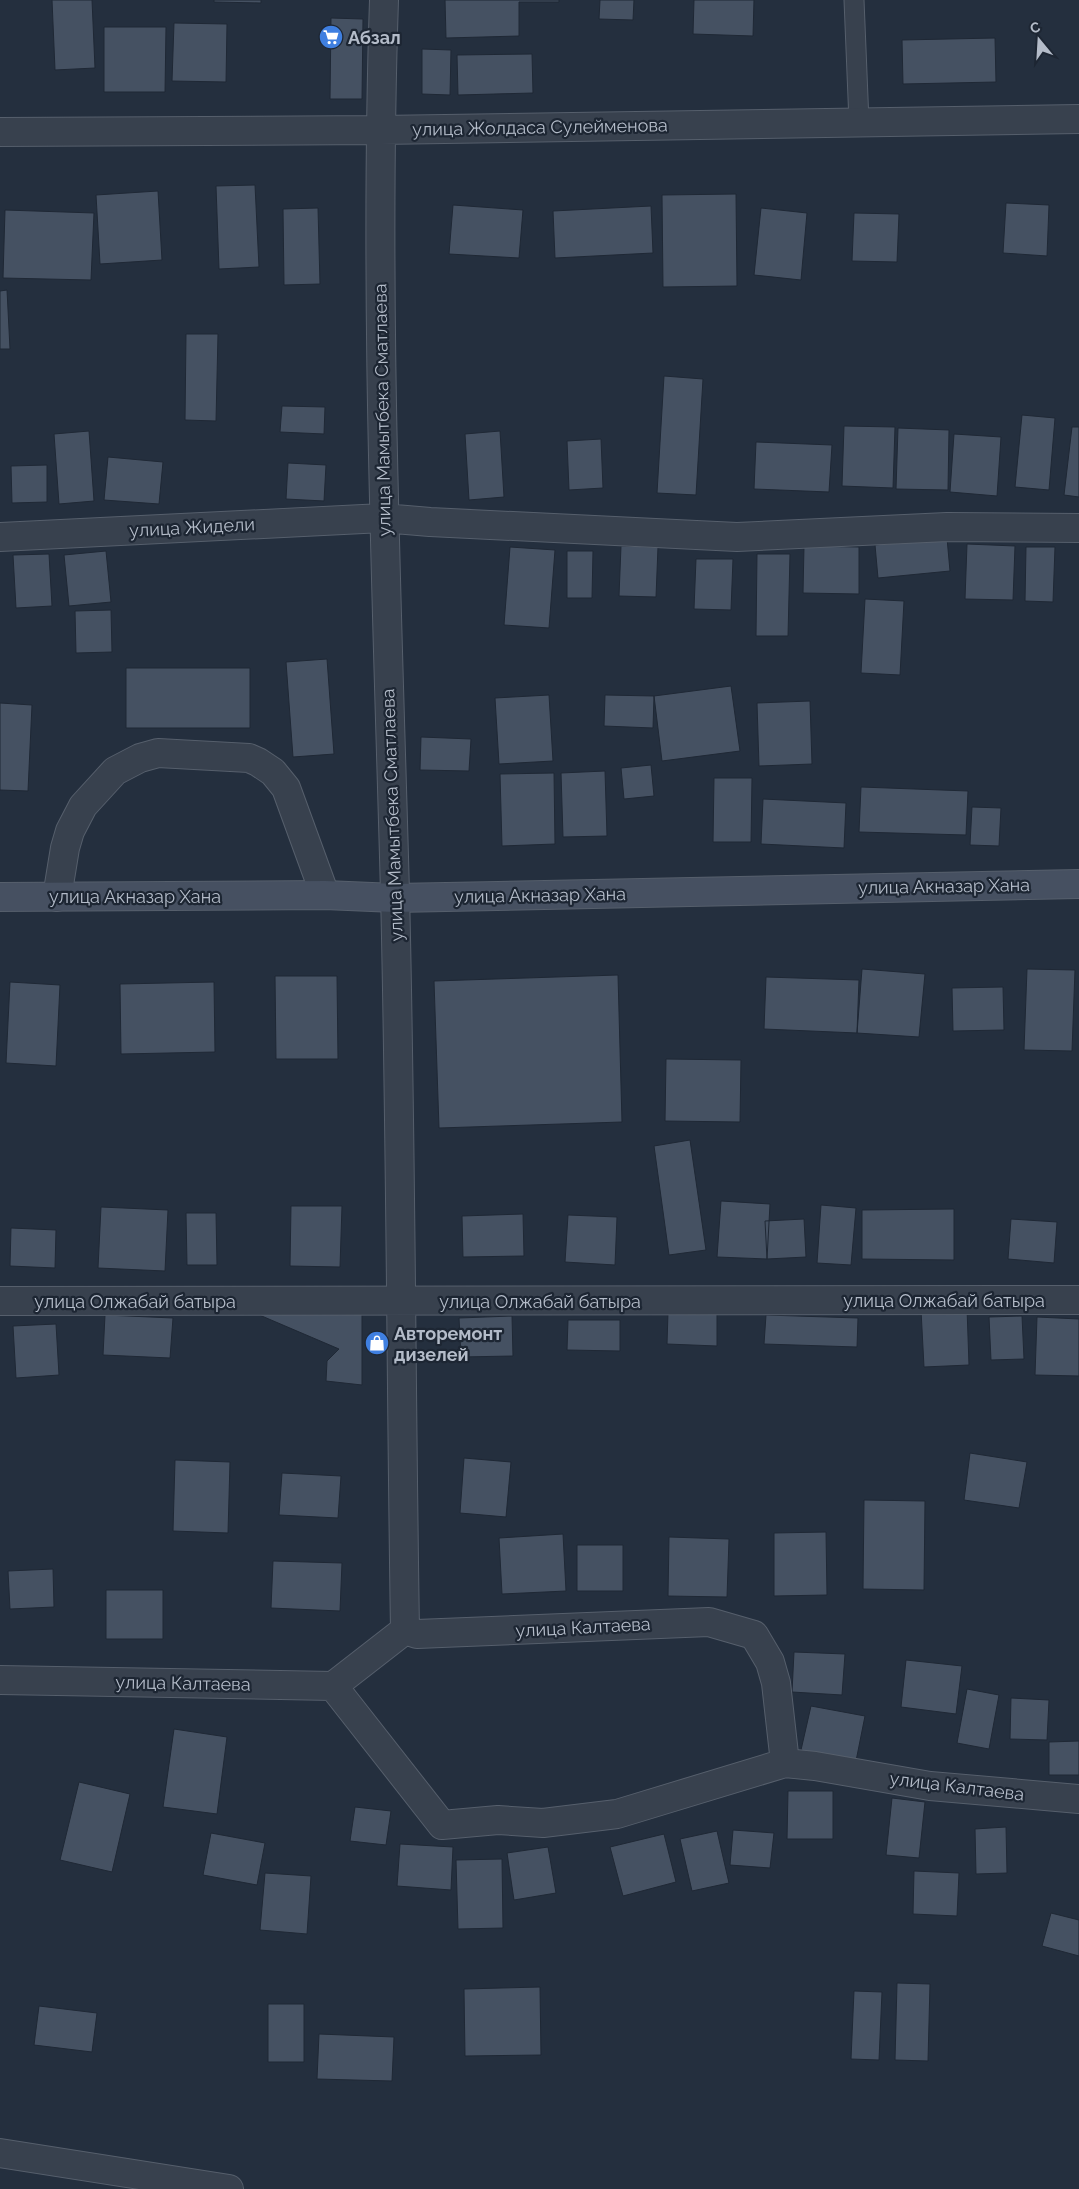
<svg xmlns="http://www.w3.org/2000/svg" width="1079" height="2189" font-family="Raleway,sans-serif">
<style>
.building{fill:#455162;stroke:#1f2835}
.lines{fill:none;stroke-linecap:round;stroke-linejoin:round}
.lane-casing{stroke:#565f6c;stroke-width:21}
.street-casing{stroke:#565f6c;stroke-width:30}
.secondary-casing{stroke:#565f6c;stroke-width:30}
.lane{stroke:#38414e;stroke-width:19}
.street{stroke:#38414e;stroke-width:28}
.secondary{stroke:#465061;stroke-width:28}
.labels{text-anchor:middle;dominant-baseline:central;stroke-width:4.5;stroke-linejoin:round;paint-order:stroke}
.poi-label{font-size:18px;font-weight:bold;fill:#b4bcc9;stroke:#1d2633;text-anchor:start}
.street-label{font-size:18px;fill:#b4bcc9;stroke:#1d2633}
</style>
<rect width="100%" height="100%" fill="#242f3e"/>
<path class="building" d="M52,0H92L95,68L55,70Z
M214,0H261V3L214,2Z
M445,0H559V2H519V36L446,38Z
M600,0H634L633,20L599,19Z
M694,0H754L753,36L693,34Z
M331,18L363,19L362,99H330Z
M174,23L227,24L226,82L172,81Z
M104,27H166L165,92H104Z
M995,38L996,82L903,84L902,40Z
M422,49L451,50L450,95L422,94Z
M532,54L533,93L458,95L457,55Z
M255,185L259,267L219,269L216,186Z
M158,191L162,260L100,264L96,195Z
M736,194L737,286L663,287L662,195Z
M1006,203L1049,205L1047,256L1003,253Z
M453,205L523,210L519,258L449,254Z
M651,206L653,253L555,258L553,211Z
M318,208L320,284L284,285L283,209Z
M761,208L807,213L801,280L754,275Z
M5,210L94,213L91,280L3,278Z
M854,213L899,214L897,262L852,261Z
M7,290L10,349H0V291Z
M186,334H218L216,421L185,420Z
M664,376L703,379L696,495L657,493Z
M282,406L325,407L324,434L280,432Z
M1022,415L1055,418L1049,490L1015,487Z
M844,426L895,427L893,488L842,486Z
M1072,427H1079V497L1064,495Z
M898,428L949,430L948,490L896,489Z
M89,431L94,501L59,504L54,434Z
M500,431L504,497L469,500L465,434Z
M954,434L1001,437L997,496L950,492Z
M601,439L603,488L569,490L567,441Z
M756,442L832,445L829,492L754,489Z
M108,457L163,462L159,504L104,500Z
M288,463L326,465L324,501L286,499Z
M47,465V502L12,503L11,466Z
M947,538L950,571L878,578L875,545Z
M967,544L1015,546L1013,600L965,599Z
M621,546L658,547L656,597L619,596Z
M804,546L859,547V594L803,593Z
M510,547L555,550L549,628L504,625Z
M1026,547H1055L1053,602L1025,601Z
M106,551L111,602L69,606L64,555Z
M567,551H593L592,598H567Z
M49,554L52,606L16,608L13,555Z
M757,554H790L788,636H756Z
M696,559H733L731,610L694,609Z
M865,599L904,601L900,675L861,673Z
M111,610L112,652L76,653L75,611Z
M327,659L334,754L293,757L286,662Z
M126,668H250V728H126Z
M731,686L740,751L662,761L654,696Z
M549,695L553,761L499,764L495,698Z
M605,695L654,696L653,728L604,726Z
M810,701L812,764L759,766L757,703Z
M0,703L32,705L28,791L0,790Z
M421,737L471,739L469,771L420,770Z
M651,765L654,796L624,799L621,768Z
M605,771L607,836L563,837L561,773Z
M554,773L555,844L502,846L500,774Z
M714,778H752L751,842H713Z
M861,787L968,791L966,835L859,832Z
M763,799L846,803L844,848L761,844Z
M972,807L1001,808L999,846L970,845Z
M862,969L925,974L919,1037L857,1033Z
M1027,969L1075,970L1072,1051L1024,1050Z
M618,975L622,1122L439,1128L434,981Z
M275,976H337L338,1059H276Z
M766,977L859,980L857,1033L764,1029Z
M10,982L60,985L56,1066L6,1063Z
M214,982L215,1052L121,1054L120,984Z
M1003,987L1004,1030L953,1031L952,988Z
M666,1059L741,1060L740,1122L665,1121Z
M690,1140L706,1250L669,1255L654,1146Z
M721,1201L770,1204L767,1259L717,1257Z
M821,1205L856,1208L851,1265L817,1263Z
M291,1206H342L340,1267L290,1266Z
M101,1207L168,1210L165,1271L98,1268Z
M954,1209V1260L862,1259V1210Z
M186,1213H216L217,1265H187Z
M523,1214L524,1256L463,1257L462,1216Z
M568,1215L617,1217L615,1265L565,1262Z
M804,1219L806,1257L767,1259L765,1221Z
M1011,1219L1057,1222L1054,1263L1008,1259Z
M11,1228L56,1230L55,1268L10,1266Z
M967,1308L969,1365L924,1367L921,1310Z
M362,1310V1385L326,1381L327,1361L339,1349L250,1311Z
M668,1312L717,1314V1346L667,1344Z
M105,1315L173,1318L170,1358L103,1355Z
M766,1315L858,1318L857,1347L764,1344Z
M512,1316L513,1356L461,1357L459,1318Z
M1022,1316L1024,1359L991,1360L989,1317Z
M1037,1317L1079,1319V1376L1035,1375Z
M568,1320H620V1351L567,1350Z
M56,1324L59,1375L16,1378L13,1326Z
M970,1453L1027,1462L1019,1508L964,1500Z
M464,1458L511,1462L506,1517L460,1513Z
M175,1460L230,1462L228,1533L173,1531Z
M282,1473L341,1476L338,1518L279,1515Z
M864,1500L925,1501L924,1590L863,1589Z
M826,1532L827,1595L774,1596V1533Z
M563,1534L566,1591L502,1594L499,1538Z
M669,1537L729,1539L727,1597L668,1596Z
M577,1545H623V1591H577Z
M273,1561L342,1563L340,1611L271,1608Z
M53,1569L54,1607L10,1609L8,1571Z
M106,1590H163V1639H106Z
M794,1652L845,1654L842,1695L792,1692Z
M906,1660L962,1666L956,1714L901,1707Z
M967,1689L999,1695L989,1749L957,1743Z
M1011,1698L1049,1700L1047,1740L1010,1739Z
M811,1706L865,1716L856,1761L801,1750Z
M174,1729L227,1737L217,1814L163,1807Z
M1079,1741V1775H1049V1742Z
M79,1782L130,1794L112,1872L60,1860Z
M788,1791H833V1839H787Z
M892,1798L925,1802L919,1858L886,1855Z
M355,1807L391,1811L386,1845L350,1841Z
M1006,1827L1007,1873L976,1874L975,1829Z
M733,1830L774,1833L770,1868L730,1865Z
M717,1831L729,1883L692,1891L680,1839Z
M211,1833L265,1843L257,1885L203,1875Z
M664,1834L676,1882L623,1896L610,1847Z
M400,1844L453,1847L451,1890L397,1886Z
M548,1847L556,1893L514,1900L507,1853Z
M502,1859L503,1928L458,1929L456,1860Z
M914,1871L959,1873L957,1916L913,1914Z
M265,1873L311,1876L307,1934L260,1930Z
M1051,1913L1079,1920V1956L1042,1946Z
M897,1983L930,1984L928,2061L895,2060Z
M540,1987L541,2055L465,2056L464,1989Z
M854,1991L882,1992L879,2060L851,2059Z
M268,2004H304V2062H268Z
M39,2006L97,2013L92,2052L34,2045Z
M319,2034L394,2037L392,2081L317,2079Z"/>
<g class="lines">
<g class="lane-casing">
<path id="lane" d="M854,0L859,122"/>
</g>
<g class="street-casing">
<path id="street" d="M384,0C374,298 387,595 395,893C401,1139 401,1385 405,1630
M0,132L380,130L1079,119
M0,537L383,518L430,522L737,537L947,527L1079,528
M57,897L65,848L70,831L83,806L115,771L140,758L158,753L249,758L258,762L273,772L286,788L325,895
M0,1301L1079,1300
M0,1680L333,1686L405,1630L417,1634L709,1622L754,1635L770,1662L776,1683L785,1763L815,1766L930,1786L1079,1799
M333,1686L442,1825L498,1820L543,1823L617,1814L785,1763
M0,2153L229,2189"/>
</g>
<g class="secondary-casing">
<path id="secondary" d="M0,897L325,895L395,898L1079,884"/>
</g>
<use href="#lane" class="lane"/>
<use href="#street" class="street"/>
<use href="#secondary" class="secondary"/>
</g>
<defs>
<g id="supermarket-disc" transform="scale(1.25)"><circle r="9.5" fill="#3f7fe0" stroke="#1d2633"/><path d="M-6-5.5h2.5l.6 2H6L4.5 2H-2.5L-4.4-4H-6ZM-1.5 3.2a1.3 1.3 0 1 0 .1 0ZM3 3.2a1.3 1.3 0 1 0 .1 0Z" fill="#fff"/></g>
<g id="shop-disc" transform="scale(1.25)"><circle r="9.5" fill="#3f7fe0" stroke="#1d2633"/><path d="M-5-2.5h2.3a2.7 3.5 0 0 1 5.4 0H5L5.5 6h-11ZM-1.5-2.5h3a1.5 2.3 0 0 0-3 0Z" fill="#fff"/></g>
</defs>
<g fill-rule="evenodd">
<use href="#supermarket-disc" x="331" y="37"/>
<use href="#shop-disc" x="377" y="1343"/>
</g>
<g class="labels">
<g class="poi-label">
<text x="348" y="37">Абзал</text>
<text x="394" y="1333">Авторемонт<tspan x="394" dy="21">дизелей</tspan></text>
</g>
<g class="street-label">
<text transform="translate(540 127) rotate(-1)">улица Жолдаса Сулейменова</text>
<text transform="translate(382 410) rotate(-91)">улица Мамытбека Сматлаева</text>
<text transform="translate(192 527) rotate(-3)">улица Жидели</text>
<text transform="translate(392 815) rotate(-92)">улица Мамытбека Сматлаева</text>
<text transform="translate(944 886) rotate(-1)">улица Акназар Хана</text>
<text transform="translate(540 895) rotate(-1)">улица Акназар Хана</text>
<text x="135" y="896">улица Акназар Хана</text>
<text x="944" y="1300">улица Олжабай батыра</text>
<text x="135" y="1301">улица Олжабай батыра</text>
<text x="540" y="1301">улица Олжабай батыра</text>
<text transform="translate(583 1627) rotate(-3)">улица Калтаева</text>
<text transform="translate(183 1683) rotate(1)">улица Калтаева</text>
<text transform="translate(957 1786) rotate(7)">улица Калтаева</text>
</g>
</g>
<g transform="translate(1039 40) rotate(342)" stroke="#1d2633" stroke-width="4" paint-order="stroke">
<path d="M0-4L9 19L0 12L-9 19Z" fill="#b4bcc9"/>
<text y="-8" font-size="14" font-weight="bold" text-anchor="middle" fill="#b4bcc9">С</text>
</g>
</svg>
